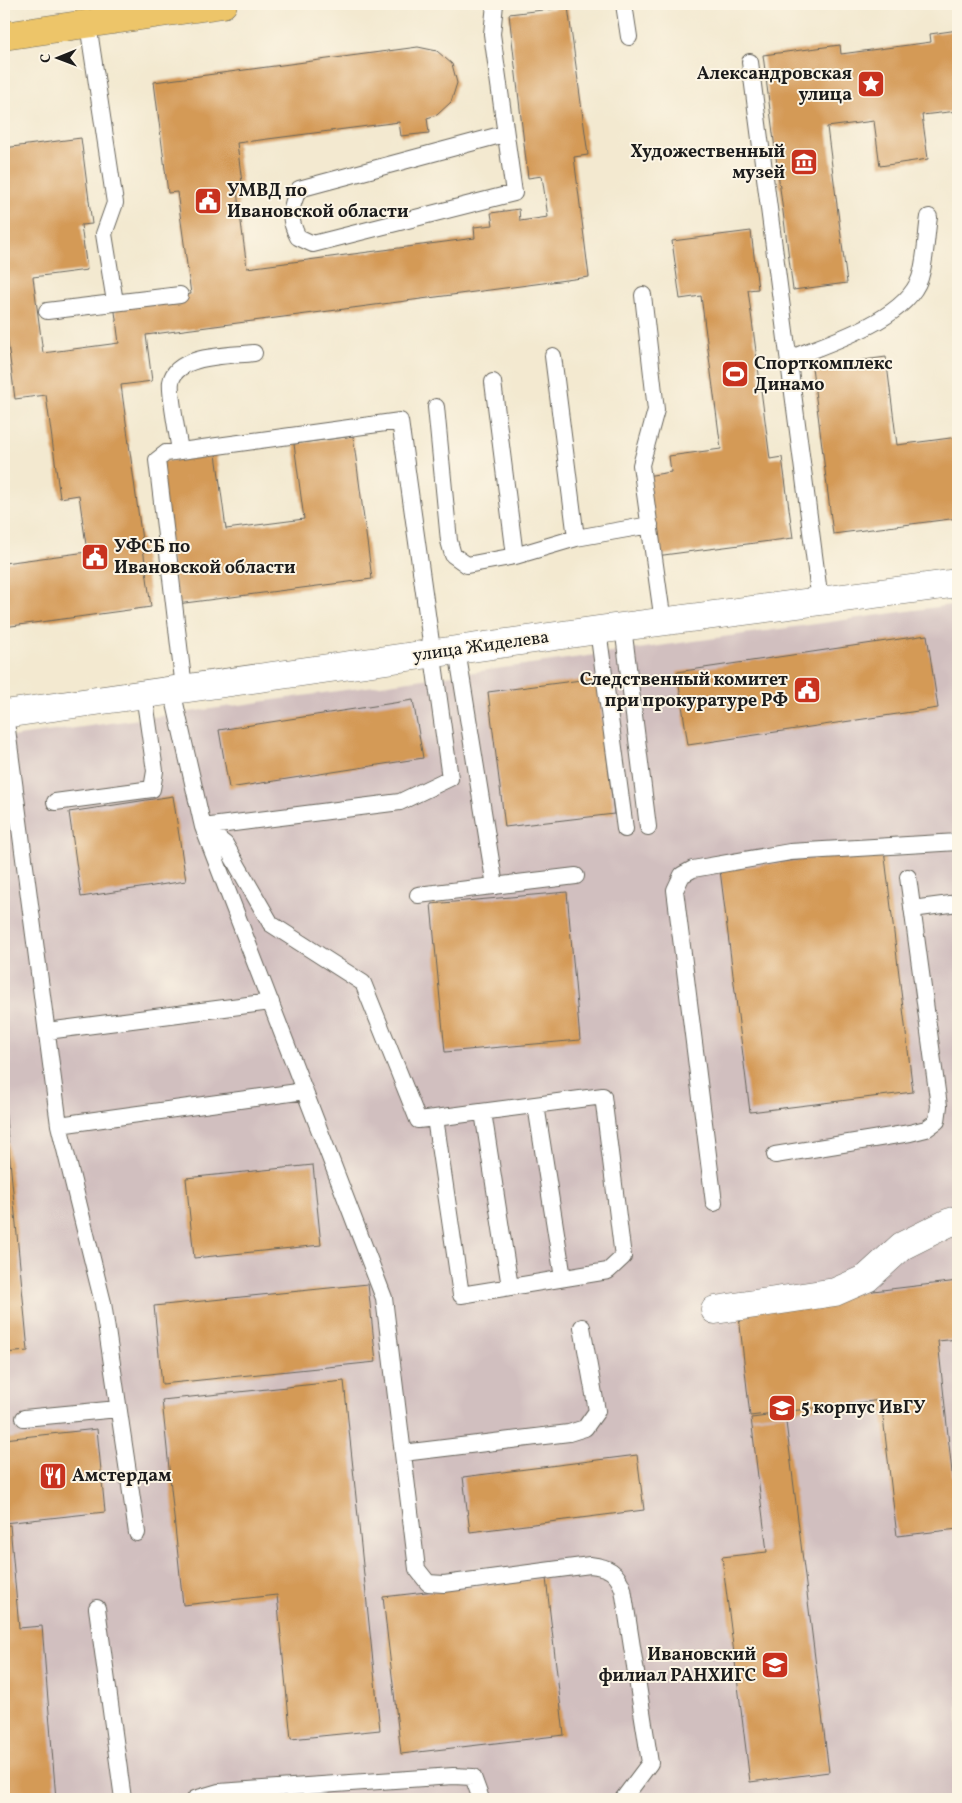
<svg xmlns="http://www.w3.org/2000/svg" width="962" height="1803" font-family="Vollkorn,serif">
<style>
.industrial{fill:#d1bfbf}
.building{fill:#d49a56}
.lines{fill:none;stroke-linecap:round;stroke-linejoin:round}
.service-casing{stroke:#67645b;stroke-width:18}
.minor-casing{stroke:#67645b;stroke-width:29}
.trunk-casing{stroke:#67645b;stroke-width:29}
.service{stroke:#fff;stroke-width:16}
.minor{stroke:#fff;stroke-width:28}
.trunk{stroke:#edc569;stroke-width:28}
.labels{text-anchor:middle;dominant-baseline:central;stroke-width:4;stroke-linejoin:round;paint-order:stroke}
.poi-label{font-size:18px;font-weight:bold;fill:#1c1c1c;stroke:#fcf5e5;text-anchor:start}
.street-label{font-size:18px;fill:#1c1c1c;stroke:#fcf5e5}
</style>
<rect width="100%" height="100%" fill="#fcf5e5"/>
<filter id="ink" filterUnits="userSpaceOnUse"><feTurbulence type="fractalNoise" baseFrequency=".02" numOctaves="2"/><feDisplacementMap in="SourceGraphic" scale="10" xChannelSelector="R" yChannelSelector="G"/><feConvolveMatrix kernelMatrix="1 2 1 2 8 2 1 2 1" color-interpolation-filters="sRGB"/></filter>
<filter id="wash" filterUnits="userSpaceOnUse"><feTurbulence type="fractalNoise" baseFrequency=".0096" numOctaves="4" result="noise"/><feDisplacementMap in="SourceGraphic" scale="20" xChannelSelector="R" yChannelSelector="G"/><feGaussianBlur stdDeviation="1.12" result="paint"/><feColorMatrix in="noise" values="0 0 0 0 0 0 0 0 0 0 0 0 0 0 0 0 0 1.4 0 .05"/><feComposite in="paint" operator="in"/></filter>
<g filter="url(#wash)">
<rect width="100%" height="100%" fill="#f3e9d0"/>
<path class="industrial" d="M958,604V1799H4V738Z"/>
<g id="blocks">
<path class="building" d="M568,7L588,155L574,157L589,277L146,335L152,381L121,385L151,607L4,627V563L87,552L79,495L60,498L46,395L15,399L4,311V148L81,138L92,224L81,225L87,270L33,277L43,353L119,343L114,304L191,294L177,192L168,193L154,82L418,47L437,51L452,64L457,83L451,102L437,115L427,118L429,133L401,136L399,122L237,143L242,183L236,184L247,268L475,238L474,227L493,225L491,213L519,209L520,221L548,217L542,176L528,178L509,14Z
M958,30V111L922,115L928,159L880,166L874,121L827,127L847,283L793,290L763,55L840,45L841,54L931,42L930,34Z
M751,231L758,289L748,290L770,459L782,457L793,538L656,556L646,476L671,472L669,456L721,449L701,296L680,299L672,241Z
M886,357L897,445L958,437V518L833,534L812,367Z
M353,436L372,579L177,604L159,462L216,454L226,529L304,519L294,444Z
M927,635L938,708L688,745L677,672Z
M597,678L614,814L505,827L488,692Z
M413,700L423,758L229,788L219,730Z
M173,796L186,881L81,897L69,812Z
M884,849L913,1092L750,1112L720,870Z
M567,892L580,1040L445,1052L431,904Z
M4,1097L28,1351L4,1353Z
M313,1165L321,1245L194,1258L186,1178Z
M958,1281V1339L938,1341L958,1529L897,1536L881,1400L750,1416L738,1307Z
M368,1284L376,1362L162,1384L154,1306Z
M344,1381L380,1730L291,1739L277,1595L183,1605L162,1400Z
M785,1414L829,1772L750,1782L722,1557L767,1552L751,1418Z
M97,1429L105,1512L4,1523V1439Z
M637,1455L644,1510L470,1532L463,1477Z
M4,1525H10L19,1628L42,1626L56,1799H4Z
M546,1578L564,1735L401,1754L383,1597Z"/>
</g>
</g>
<g filter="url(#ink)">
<use href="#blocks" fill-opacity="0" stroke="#67645b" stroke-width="1"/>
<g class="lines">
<g class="service-casing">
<path id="service" d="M495,4L492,34L514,193L313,244L298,237C288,219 290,207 299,189L504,134
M624,4L629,37
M88,24L115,203L104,234L115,302
M750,62L820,601
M643,295L656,410L641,465L663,622
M47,311L180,295
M553,356L576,538
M789,359C827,343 905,321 920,278C926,259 926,236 929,217
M493,382L515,556
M436,407L449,541L453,555L467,565L515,556L576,538L650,525
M180,451C178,437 169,393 171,382C176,354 231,356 254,353
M623,627L648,827
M598,630L625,829
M457,650L495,886
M184,688L157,460L166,453L400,421L450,778L400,802L203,827L225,844L271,924L363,983L418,1120L435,1118L603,1096L623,1257L608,1271L461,1295L435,1118
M172,690L203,827L384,1298L417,1569L428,1583L444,1584L590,1565C609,1567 617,1572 623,1589L650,1763L623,1799
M5,714L59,1125L103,1303L137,1533
M55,802L152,789L155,771L144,694
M418,895L576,876
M912,909L958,903
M47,1031L271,1002
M536,1105L563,1278
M483,1112L510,1287
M59,1125L305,1091
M775,1155L910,1133L926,1129L937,1121L939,1106L908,877
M714,1203L675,890L682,875L693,869L790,852L958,842
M24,1418L118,1409
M403,1453L569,1433L585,1428L597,1411L582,1327
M97,1608L123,1799
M195,1799L219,1792L453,1776L473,1777L481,1799"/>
</g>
<g class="minor-casing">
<path id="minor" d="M4,714L598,630L958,583
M715,1310L835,1292L867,1278L902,1246L948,1223L958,1220"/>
</g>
<g class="trunk-casing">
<path id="trunk" d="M4,36L223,4"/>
</g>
<use href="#service" class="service"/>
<use href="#minor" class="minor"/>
<use href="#trunk" class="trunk"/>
</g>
</g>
<defs>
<g id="sight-square" transform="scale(1.4375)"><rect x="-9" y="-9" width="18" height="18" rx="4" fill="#c8321e" stroke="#fcf5e5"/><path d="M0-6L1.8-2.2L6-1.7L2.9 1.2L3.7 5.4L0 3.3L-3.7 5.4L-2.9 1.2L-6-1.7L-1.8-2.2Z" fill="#fff"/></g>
<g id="museum-square" transform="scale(1.4375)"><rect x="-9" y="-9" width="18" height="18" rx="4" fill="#c8321e" stroke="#fcf5e5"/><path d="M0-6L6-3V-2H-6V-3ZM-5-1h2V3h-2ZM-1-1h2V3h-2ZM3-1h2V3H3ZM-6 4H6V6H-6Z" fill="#fff"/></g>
<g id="civic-square" transform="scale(1.4375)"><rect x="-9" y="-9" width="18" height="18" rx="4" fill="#c8321e" stroke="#fcf5e5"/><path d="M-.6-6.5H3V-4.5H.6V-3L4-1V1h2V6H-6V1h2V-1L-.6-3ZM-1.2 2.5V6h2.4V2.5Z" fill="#fff"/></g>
<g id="stadium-square" transform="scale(1.4375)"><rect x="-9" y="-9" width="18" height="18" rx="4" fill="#c8321e" stroke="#fcf5e5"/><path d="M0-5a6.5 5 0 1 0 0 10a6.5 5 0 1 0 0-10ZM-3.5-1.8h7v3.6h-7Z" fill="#fff"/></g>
<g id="university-square" transform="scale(1.4375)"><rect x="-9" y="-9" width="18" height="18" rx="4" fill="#c8321e" stroke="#fcf5e5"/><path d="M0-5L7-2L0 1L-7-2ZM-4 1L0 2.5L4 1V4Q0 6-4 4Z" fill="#fff"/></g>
<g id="restaurant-square" transform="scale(1.4375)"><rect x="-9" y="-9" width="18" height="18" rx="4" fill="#c8321e" stroke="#fcf5e5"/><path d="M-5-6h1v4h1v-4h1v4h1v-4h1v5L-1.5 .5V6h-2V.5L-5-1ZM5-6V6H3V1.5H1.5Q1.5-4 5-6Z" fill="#fff"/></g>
</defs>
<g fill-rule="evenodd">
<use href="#sight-square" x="871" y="84"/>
<use href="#museum-square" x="804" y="162"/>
<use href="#civic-square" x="208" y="201"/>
<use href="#stadium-square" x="735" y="374"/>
<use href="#civic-square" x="95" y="557"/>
<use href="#civic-square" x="807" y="690"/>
<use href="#university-square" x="782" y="1408"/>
<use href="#restaurant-square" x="53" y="1476"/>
<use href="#university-square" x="775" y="1665"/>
</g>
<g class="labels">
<g class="poi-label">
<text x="852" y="74" text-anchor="end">Александровская<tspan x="852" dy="21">улица</tspan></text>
<text x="785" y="152" text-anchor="end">Художественный<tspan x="785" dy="21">музей</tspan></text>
<text x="227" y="191">УМВД по<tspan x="227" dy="21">Ивановской области</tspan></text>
<text x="754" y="364">Спорткомплекс<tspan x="754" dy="21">Динамо</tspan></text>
<text x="114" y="547">УФСБ по<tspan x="114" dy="21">Ивановской области</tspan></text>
<text x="788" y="680" text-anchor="end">Следственный комитет<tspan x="788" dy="21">при прокуратуре РФ</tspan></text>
<text x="801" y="1408">5 корпус ИвГУ</text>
<text x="72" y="1476">Амстердам</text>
<text x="756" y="1655" text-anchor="end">Ивановский<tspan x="756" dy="21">филиал РАНХИГС</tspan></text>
</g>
<g class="street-label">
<text transform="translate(481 647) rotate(-8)">улица Жиделева</text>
</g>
</g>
<rect width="962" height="1803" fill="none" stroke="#fcf5e5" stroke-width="20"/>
<g transform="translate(58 58) rotate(269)" stroke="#fcf5e5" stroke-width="4" paint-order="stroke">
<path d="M0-4L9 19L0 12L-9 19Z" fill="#1c1c1c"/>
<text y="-8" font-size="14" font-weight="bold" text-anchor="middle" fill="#1c1c1c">С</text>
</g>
</svg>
